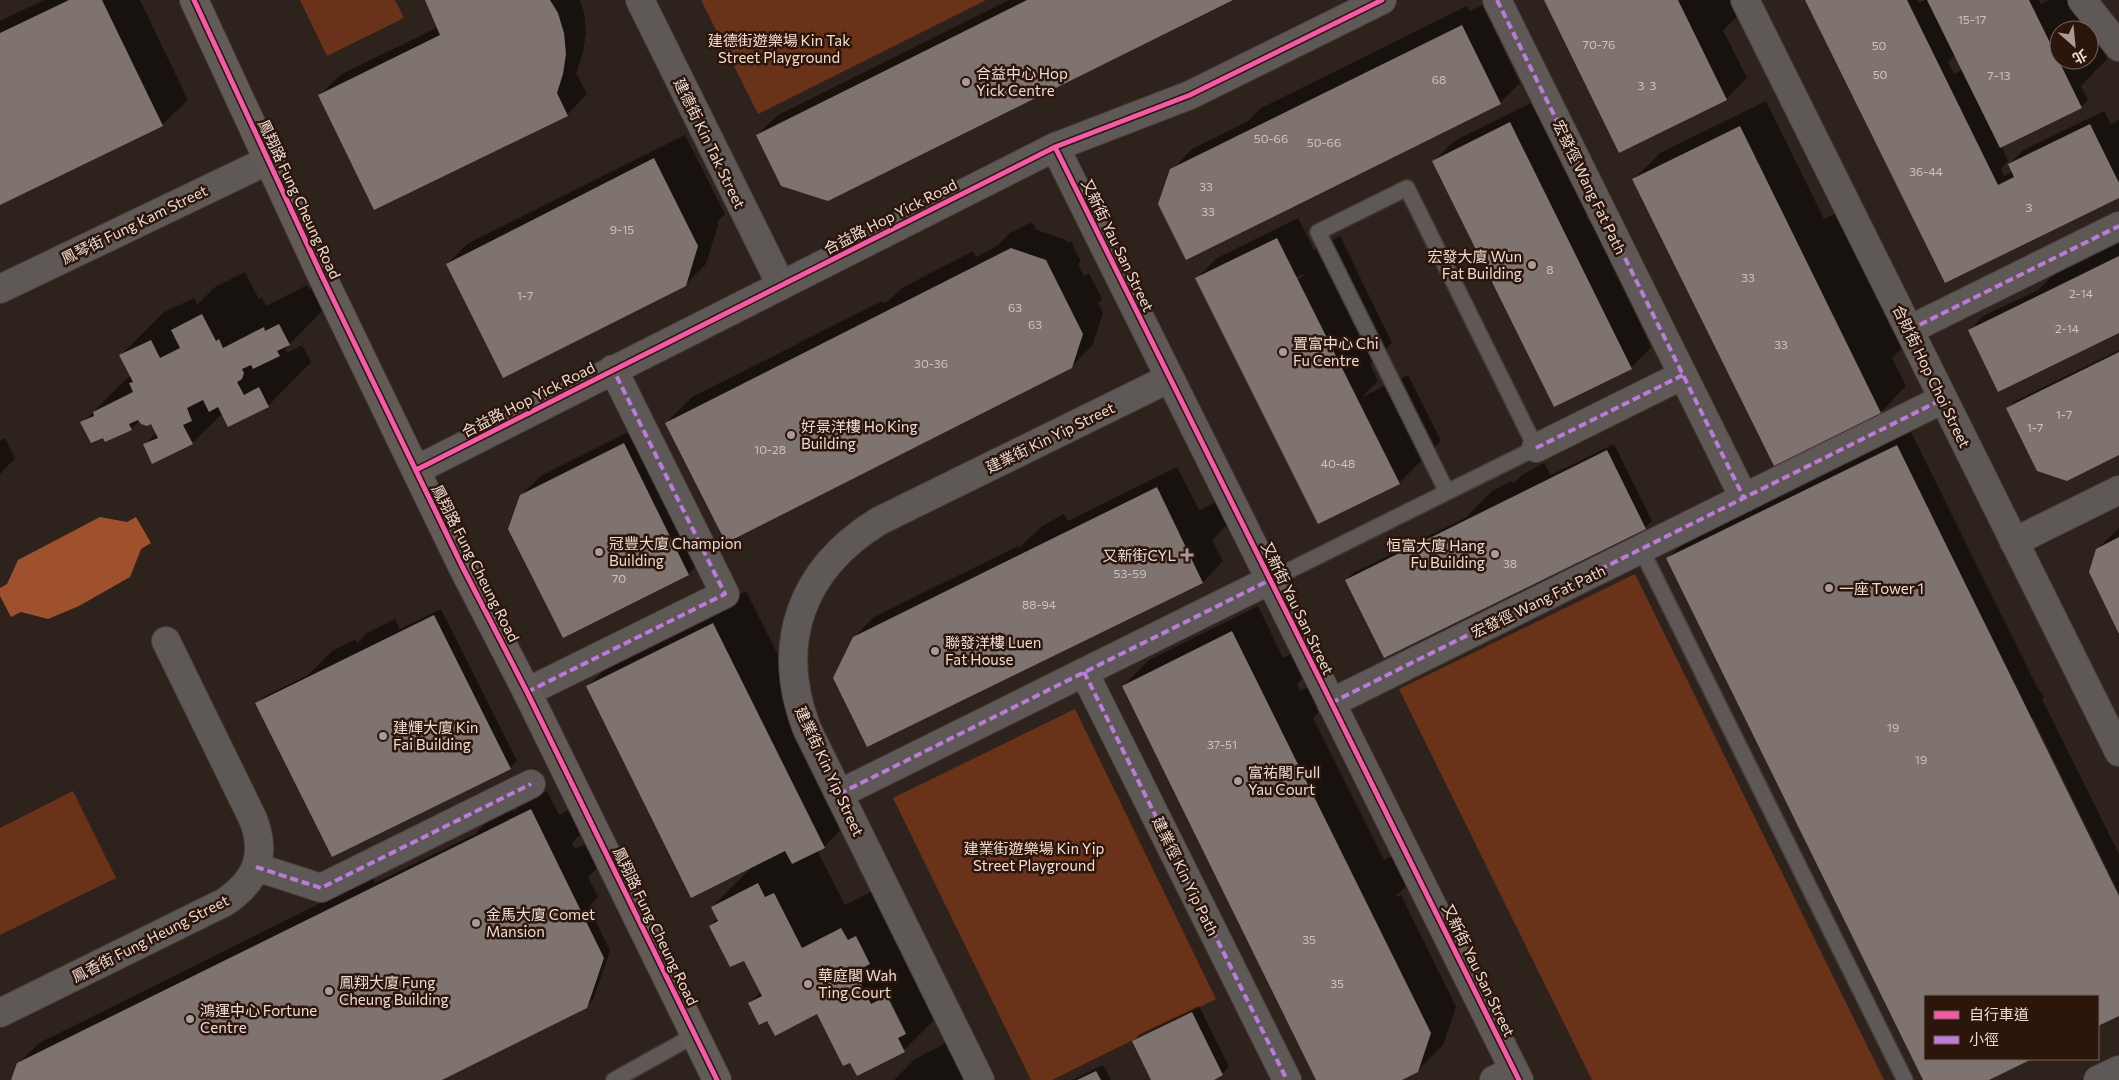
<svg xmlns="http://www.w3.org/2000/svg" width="2119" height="1080" font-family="Commissioner,'Noto Sans TC',sans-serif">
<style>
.green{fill:#6a3319}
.water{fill:#9f512d}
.shadow{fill:#0007;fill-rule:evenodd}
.building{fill:#7e736e}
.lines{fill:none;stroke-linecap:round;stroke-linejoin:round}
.lane-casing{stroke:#473d38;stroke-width:18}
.street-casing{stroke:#473d38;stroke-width:30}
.secondary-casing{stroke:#473d38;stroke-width:30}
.lane{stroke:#5e5957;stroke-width:15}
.street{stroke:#5e5957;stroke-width:28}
.secondary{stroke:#625b58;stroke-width:28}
.quiet{stroke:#bd7bd9;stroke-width:4;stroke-dasharray:8 4;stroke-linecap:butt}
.cycleway-casing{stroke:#2c150b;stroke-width:8}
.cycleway{stroke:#f35aa7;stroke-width:5}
.poi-dot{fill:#aa9b94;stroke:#2c150b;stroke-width:2}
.labels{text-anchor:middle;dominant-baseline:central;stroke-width:5;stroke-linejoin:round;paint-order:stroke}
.number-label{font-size:12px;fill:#d0c2bb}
.park-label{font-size:15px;fill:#f5ddd2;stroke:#2c150b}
.poi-label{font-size:15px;fill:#ecdcd5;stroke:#2c150b;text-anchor:start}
.street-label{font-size:15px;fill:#ecdcd5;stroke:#2c150b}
</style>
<rect width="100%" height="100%" fill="#2e221c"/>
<path class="green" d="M300,0H395L404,18L327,56Z
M701,0H986L758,114Z
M1635,574L1884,1080H1592L1399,689Z
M1075,709L1216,999L1052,1080H1031L893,798Z
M73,791L116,878L0,935V828Z"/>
<path class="water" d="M100,517L127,522L136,517L151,543L141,549L130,577L79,606L48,619L21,612L11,617L0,596V588L7,584L18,560Z"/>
<path class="shadow" d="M44,0H140L188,100L162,125L0,204V21Z
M426,0H580L584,12L586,33L583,53L576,73L587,94L567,115L320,95L340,75L438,27Z
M1009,0H1230L757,135L778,115Z
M1545,0H1731L1739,15L1723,30L1747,78L1726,99L1620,152Z
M1807,0H1917L1919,3L1925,0H2039L2041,4L2049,0H2078L2085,15L2070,30H2059V60H2089V36L2095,33L2107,59L2081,86L2088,100L2081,107L2001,146L2008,161L2001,169L2004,176L2013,171L2009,164L2023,150L2104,111L2111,124L2119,120V180H2117L2119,186V196L1945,281ZM1955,55L1962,70L1954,74L1948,62Z
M1482,5L1520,83L1500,103L1172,170L1192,149L1247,122L1261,108L1467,6L1470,11Z
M1766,101L1824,219L1844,210L1909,341L1892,358L1906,386L1881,412L1774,464L1634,179L1660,153Z
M1531,103L1573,188L1595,177L1605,198L1586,216L1589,221L1613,210L1626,236L1607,254L1651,347L1631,368L1434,161L1454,141Z
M685,135L725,214L717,222L718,225L706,264L685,285L447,264L467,244Z
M1298,218L1314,250L1340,236L1392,343L1370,364L1378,381L1362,397L1408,375L1441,441L1399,483L1197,278L1217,258ZM1303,274L1304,276L1266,295V292Z
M1032,222L1037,230L1066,240L1067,243L1071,241L1081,262L1078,264L1084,276L1089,273L1102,299L1098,303L1103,313L1092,346L1071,367L666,423L692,397L882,301L883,303L888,301L902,288L973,251L976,257L997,246L1010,233Z
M2119,239V331L1970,330L1983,316L2038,290L2059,269Z
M245,272L259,299L262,297L266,306L307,285L309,289L322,282L332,301L285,349L287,353L302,345L311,362L268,406L223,413L192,443L144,445L157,432L152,422L140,420L131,429L103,436L82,423L125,380L131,376L121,355L164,312L194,298L197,305L215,287Z
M2119,350V454L2008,408L2015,401Z
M644,424L690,516L699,511L712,536L704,544L709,554L688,574L521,495L542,475Z
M1911,432L2036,685L2044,697L2042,699L2119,854V893L2033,718L2031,720L2119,898V1015L2098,1025V996H1925V1059H2029L1986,1080H1925L1668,558L1682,544L1774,499L1803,470L1820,462L1826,473Z
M5,438L15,458L0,474V441Z
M1614,444L1652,521L1645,528L1346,580L1353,573L1465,518L1492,491L1511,481L1513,484L1522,475L1544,463L1551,475Z
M1177,467L1199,510L1220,500L1231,521L1212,540L1223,561L1203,582L1165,600L854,637L874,617L1018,546L1019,548L1042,526L1064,514L1068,521Z
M2119,528V631L2097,549Z
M746,591L857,813L824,847L817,850L845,905L885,885L947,1007L904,1050L818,1013L768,1019L749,1003L761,992L744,959L710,926L718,918L712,907L753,866L588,686L621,653ZM885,990L906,1032H903L883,991Z
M1258,606L1283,658L1302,649L1312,669L1297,684L1300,691L1318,683L1328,703L1313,718L1384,860L1404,850L1416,876L1395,897L1401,895L1456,1007L1443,1045L1417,1071L1399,1080H1318L1123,686L1149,660Z
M441,609L517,761L510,768L257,703L263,697L308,675L332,651L356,639L357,643L367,633L395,619L400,629Z
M547,791L559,815L581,804L590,824L572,843L575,849L597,839L607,858L588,877L598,897L589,907L610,951L593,1000L586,1007L439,1080H13L18,1064L39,1043L373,877L375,883L475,834L490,819L511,808L514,812L525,801Z
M1199,1006L1229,1067L1222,1074L1211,1080H1152L1133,1041L1140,1034Z
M962,1035L977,1044L995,1080H894L915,1059Z
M1103,1065L1111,1080H1072Z"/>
<path class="building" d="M69,0H102L163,126L0,205V33Z
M425,0H550L558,13L564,33L566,54L563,74L557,93L568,116L374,210L318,95L440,35Z
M1027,0H1233L828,201L781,186L756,135Z
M1544,0H1678L1727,100L1619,153Z
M1805,0H1907L1998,185L2014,177L2008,164L2090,124L2119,183V198L1945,283Z
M1927,0H2029L2082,108L2000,148Z
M1462,25L1501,104L1186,260L1158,204L1170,169Z
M1510,122L1632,369L1554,407L1432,161Z
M1740,126L1881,413L1774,466L1632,179Z
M654,158L698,246L686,286L503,378L446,264Z
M1277,238L1400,484L1318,524L1195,278Z
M1011,248L1046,260L1083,334L1072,368L726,543L665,423Z
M2119,256V333L1998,392L1968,330Z
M202,314L216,341L219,339L223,348L264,327L265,331L279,324L290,345L277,351L280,356L253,369L251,365L242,369L244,373L242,379L237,382L244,395L259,387L269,407L228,427L218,407L209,412L203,400L187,408L192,421L183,425L193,444L152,464L143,444L158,438L151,424L147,426L141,424L138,420L129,424L132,430L105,442L103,438L91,443L80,422L94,416L93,412L133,392L129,383L133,382L119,355L151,340L160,358L180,348L171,330Z
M2119,352V455L2067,481L2037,471L2006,408Z
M624,443L689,575L563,638L508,529L520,495Z
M1897,445L2119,896V1016L2098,1026V996H1925V1059H2032L1989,1080H1923L1666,558Z
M1607,450L1646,529L1384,658L1345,580Z
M1157,487L1203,583L867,747L833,678L853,637Z
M2119,537V634L2089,572L2096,549Z
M434,615L511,769L332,857L255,703Z
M713,623L825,848L792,864L785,851L691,898L586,686Z
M1232,631L1431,1033L1418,1072L1402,1080H1316L1122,686Z
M531,809L604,958L587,1008L442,1080H11L17,1063Z
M758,883L765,897L774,893L802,948L841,928L848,940L856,936L870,964L855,972L871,1004L887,996L906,1034L898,1038L905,1052L857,1076L850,1063L843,1066L817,1014L775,1036L767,1021L759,1025L748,1003L762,996L744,961L730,967L709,926L718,921L711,907Z
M1192,1012L1223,1075L1214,1080H1151L1132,1041Z
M1096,1071L1101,1080H1077Z"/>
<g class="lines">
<g class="lane-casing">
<path id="lane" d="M1641,549L1905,1080
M1270,580L1536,448L1407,188L1318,232L1447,492
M614,1080L695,1035"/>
</g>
<g class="street-casing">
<path id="street" d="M640,0L781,285
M1497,0L1744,498
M1745,0L2119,752
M2082,0L2119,47
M1055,147L1519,1080
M0,289L269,160
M1909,330L2119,226
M1536,448L1683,375
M416,470L1055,147L1190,95L1382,0
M2014,542L2119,490
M1084,672L1287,1080
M527,692L725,594L613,369
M1331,703L1943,399
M839,794L1270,580
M256,867L321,888L531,784
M0,1013L225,902C257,880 267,855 253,819L166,641
M980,1080L807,729C774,643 801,569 879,521L1170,378
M1494,1080L1514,1070
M2098,1080L2119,1070"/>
</g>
<g class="secondary-casing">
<path id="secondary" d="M194,0L320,272L462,566L527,692L717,1080"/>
</g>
<use href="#lane" class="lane"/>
<use href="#street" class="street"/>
<use href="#secondary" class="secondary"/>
<path class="quiet" d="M1497,0L1744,498
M1909,330L2119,226
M1536,448L1683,375
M1084,672L1287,1080
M527,692L725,594L613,369
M1331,703L1943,399
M839,794L1270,580
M256,867L321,888L531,784"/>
<g class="cycleway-casing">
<path id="cycleway" d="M194,0L320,272L462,566L527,692L717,1080
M1055,147L1519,1080
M416,470L1055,147L1190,95L1382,0"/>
</g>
<use href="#cycleway" class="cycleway"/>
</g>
<g class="poi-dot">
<circle cx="966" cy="82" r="5"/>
<circle cx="1532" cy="265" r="5"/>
<circle cx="1283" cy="352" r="5"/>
<circle cx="791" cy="435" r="5"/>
<circle cx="599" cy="552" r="5"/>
<circle cx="1495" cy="554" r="5"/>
<path d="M1184.5 547.5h5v5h5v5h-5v5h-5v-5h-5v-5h5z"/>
<circle cx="1829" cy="588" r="5"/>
<circle cx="935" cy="651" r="5"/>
<circle cx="383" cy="736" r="5"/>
<circle cx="1238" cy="781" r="5"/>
<circle cx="476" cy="923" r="5"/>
<circle cx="808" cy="984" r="5"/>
<circle cx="329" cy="991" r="5"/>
<circle cx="190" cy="1019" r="5"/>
</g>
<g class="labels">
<g class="number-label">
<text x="1972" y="19">15-17</text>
<text x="1599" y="44">70-76</text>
<text x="1879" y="45">50</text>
<text x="1880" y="74">50</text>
<text x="1999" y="75">7-13</text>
<text x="1439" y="79">68</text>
<text x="1641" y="85">3</text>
<text x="1653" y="85">3</text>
<text x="1271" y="138">50-66</text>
<text x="1324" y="142">50-66</text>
<text x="1926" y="171">36-44</text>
<text x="1206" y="186">33</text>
<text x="2029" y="207">3</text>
<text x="1208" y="211">33</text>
<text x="622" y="229">9-15</text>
<text x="1550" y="269">8</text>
<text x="1748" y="277">33</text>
<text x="2081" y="293">2-14</text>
<text x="525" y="295">1-7</text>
<text x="1015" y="307">63</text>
<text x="1035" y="324">63</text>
<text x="2067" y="328">2-14</text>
<text x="1781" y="344">33</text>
<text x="931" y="363">30-36</text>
<text x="2064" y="414">1-7</text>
<text x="2035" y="427">1-7</text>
<text x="770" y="449">10-28</text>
<text x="1338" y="463">40-48</text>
<text x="1510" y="563">38</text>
<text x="1130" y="573">53-59</text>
<text x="619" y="578">70</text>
<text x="1039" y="604">88-94</text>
<text x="1893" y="727">19</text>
<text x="1222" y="744">37-51</text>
<text x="1921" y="759">19</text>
<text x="1309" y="939">35</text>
<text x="1337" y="983">35</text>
</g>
<g class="park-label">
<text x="779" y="40">建德街遊樂場 Kin Tak<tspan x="779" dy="17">Street Playground</tspan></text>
<text x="1034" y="848">建業街遊樂場 Kin Yip<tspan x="1034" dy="17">Street Playground</tspan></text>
</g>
<g class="poi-label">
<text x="976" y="73">合益中心 Hop<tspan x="976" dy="17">Yick Centre</tspan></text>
<text x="1522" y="256" text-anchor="end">宏發大廈 Wun<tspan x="1522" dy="17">Fat Building</tspan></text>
<text x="1293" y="343">置富中心 Chi<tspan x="1293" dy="17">Fu Centre</tspan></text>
<text x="801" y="426">好景洋樓 Ho King<tspan x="801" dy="17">Building</tspan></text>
<text x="609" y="543">冠豐大廈 Champion<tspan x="609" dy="17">Building</tspan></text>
<text x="1485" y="545" text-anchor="end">恒富大廈 Hang<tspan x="1485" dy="17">Fu Building</tspan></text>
<text x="1176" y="555" text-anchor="end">又新街CYL</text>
<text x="1839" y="588">一座 Tower 1</text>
<text x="945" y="642">聯發洋樓 Luen<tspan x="945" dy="17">Fat House</tspan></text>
<text x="393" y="727">建輝大廈 Kin<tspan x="393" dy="17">Fai Building</tspan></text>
<text x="1248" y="772">富祐閣 Full<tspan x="1248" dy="17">Yau Court</tspan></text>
<text x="486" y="914">金馬大廈 Comet<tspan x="486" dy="17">Mansion</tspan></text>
<text x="818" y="975">華庭閣 Wah<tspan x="818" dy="17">Ting Court</tspan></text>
<text x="339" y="982">鳳翔大廈 Fung<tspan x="339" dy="17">Cheung Building</tspan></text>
<text x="200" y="1010">鴻運中心 Fortune<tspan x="200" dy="17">Centre</tspan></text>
</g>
<g class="street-label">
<text transform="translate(710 143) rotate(64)">建德街 Kin Tak Street</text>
<text transform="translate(1590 187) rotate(64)">宏發徑 Wang Fat Path</text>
<text transform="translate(300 199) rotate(65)">鳳翔路 Fung Cheung Road</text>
<text transform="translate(890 216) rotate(-27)">合益路 Hop Yick Road</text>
<text transform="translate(134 224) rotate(-26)">鳳琴街 Fung Kam Street</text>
<text transform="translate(1118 245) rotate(64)">又新街 Yau San Street</text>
<text transform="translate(1932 376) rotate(64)">合財街 Hop Choi Street</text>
<text transform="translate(528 399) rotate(-27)">合益路 Hop Yick Road</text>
<text transform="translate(1050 437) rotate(-26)">建業街 Kin Yip Street</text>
<text transform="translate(476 563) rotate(63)">鳳翔路 Fung Cheung Road</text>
<text transform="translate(1538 601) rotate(-26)">宏發徑 Wang Fat Path</text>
<text transform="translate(1298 608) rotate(64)">又新街 Yau San Street</text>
<text transform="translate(830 771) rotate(65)">建業街 Kin Yip Street</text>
<text transform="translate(1186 876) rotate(64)">建業徑 Kin Yip Path</text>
<text transform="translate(656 926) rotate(64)">鳳翔路 Fung Cheung Road</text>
<text transform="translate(150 938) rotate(-27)">鳳香街 Fung Heung Street</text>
<text transform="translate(1479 970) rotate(64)">又新街 Yau San Street</text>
</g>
</g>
<rect x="1924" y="995" width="175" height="65" fill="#2c150b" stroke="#79655c"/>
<rect x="1934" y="1011" width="25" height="8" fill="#f35aa7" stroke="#79655c"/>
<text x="1969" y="1020" font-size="15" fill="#ecdcd5">自行車道</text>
<rect x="1934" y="1036" width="25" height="8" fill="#bd7bd9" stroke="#79655c"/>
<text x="1969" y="1045" font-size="15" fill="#ecdcd5">小徑</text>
<g transform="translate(2074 45) rotate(153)"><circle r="24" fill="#2c150b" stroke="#79655c"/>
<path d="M0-4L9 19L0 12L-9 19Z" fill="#aa9b94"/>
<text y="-8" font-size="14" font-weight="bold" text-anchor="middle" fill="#ecdcd5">北</text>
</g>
</svg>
